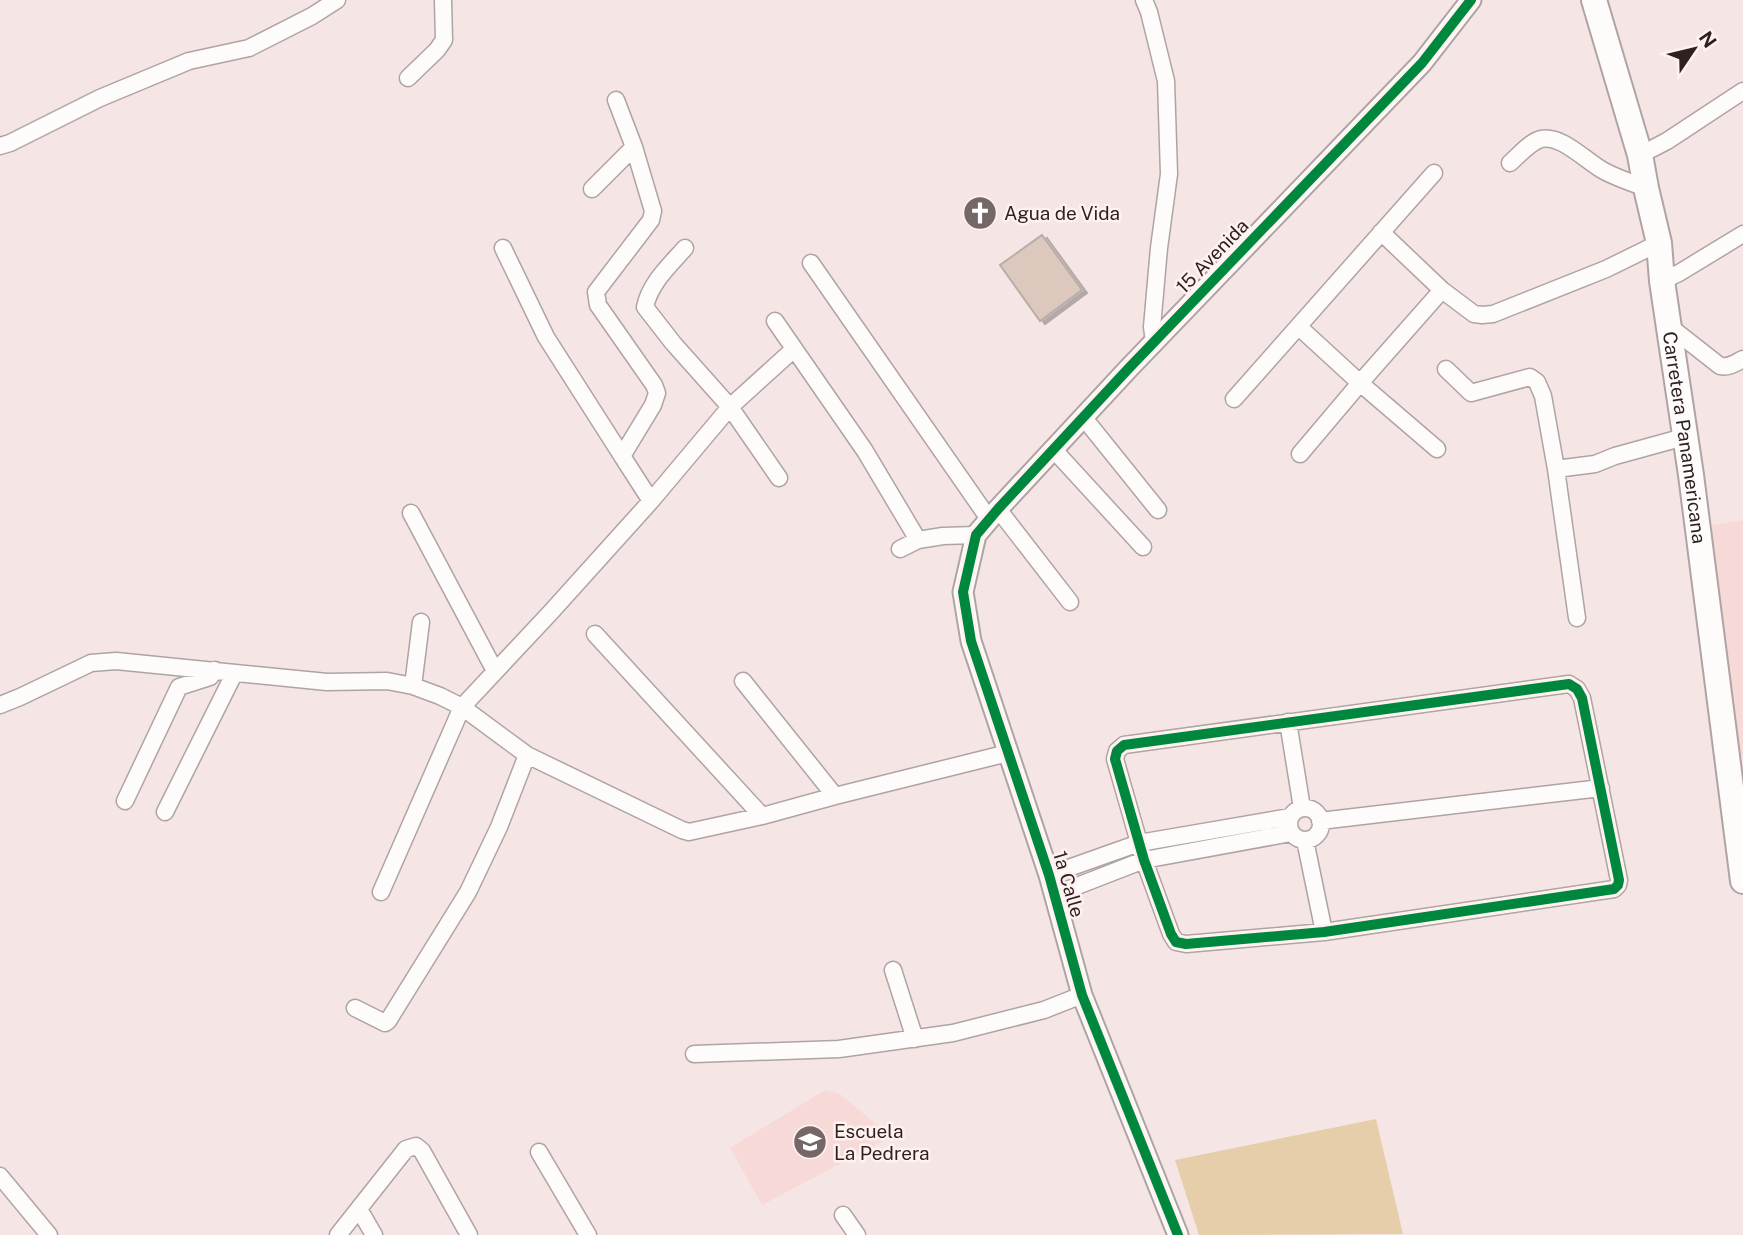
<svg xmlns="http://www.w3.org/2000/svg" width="1743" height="1235" font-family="'Public Sans',sans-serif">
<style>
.built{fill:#f7d9d8}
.green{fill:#e7ceaa}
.building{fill:#ddc8be;stroke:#b9adaa;stroke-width:2;filter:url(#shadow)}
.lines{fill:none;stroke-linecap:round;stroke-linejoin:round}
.minor-casing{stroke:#b0a3a3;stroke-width:19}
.tertiary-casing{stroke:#b0a3a3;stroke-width:23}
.primary-casing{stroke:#b0a3a3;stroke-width:28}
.minor{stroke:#fefbfb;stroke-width:16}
.tertiary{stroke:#fefbfb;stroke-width:19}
.primary{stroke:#fefbfb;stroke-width:24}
.cycleway-casing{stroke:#fff1f0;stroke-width:15}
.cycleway{stroke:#00873e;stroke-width:10}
.labels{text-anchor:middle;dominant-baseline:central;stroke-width:5;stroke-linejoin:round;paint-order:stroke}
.poi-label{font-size:19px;fill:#2e2221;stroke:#fff1f0;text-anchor:start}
.street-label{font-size:19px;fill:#2e2221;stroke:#fff1f0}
</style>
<defs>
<filter id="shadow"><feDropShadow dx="5" dy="3" stdDeviation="0" flood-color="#0004"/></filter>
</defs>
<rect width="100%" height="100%" fill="#f5e6e5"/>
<path class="built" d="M1743,520V756L1737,760L1709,526Z
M825,1090L840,1094L891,1137L762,1205L730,1148Z"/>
<path class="green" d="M1376,1119L1403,1234L1199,1235L1175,1160Z"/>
<path class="building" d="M1042,235L1082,290L1040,321L1000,265Z"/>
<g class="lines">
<g class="minor-casing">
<path id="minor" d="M1144,0L1149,12L1166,81L1169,174L1159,248L1152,327L1154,342
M408,78L437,50L444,40L443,0
M616,100L634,147
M0,146L10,143L100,98L189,61L249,48L312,16L337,0
M1640,155L1667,141L1743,91
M1510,163C1519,155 1530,142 1541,139C1561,134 1587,162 1604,171C1617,178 1632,183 1646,188
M592,189L634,147L653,211L651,220L596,292L598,305L654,385L657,393L653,405L622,456L651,501
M1381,232L1442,290L1474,314L1482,315L1493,314L1606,269L1659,243
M503,248L546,337L622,456
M685,248C670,265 650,283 645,307L673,343L730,407L779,478
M811,263L989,519
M1662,281L1679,273L1743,234
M775,321L865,451L918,540
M1669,326L1720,366C1729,368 1735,363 1743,359
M1299,327L1360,383L1437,449
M1446,369L1471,393L1530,377L1537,382L1543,396L1556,469
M1234,399L1434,173
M1084,418L1158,510
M1054,450L1143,547
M1300,454L1360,383L1442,290
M998,509L1070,602
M411,513L495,671
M900,549L918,540L943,536L976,535
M1577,618L1556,469L1595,464L1615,456L1684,437
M595,634L762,816
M743,681L835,796
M1569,684L1577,689L1582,698L1619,880L1618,885L1614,889L1324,932L1186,944L1176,942L1171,934L1144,860L1115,759L1117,751L1124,745Z
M413,686L421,622
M0,705L20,697L91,663L116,661L327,682L387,681L413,686L440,696L462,707L527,755L682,830L689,832L762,816L835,796L1008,753
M1288,722L1302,808
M125,801L179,687L210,677L215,670
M1289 824a16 16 0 1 1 32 0a16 16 0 1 1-32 0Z
M165,812L234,674
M1320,821L1601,788
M1305,840L1324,932
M1049,875L1139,843L1290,817
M381,892L462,707L551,612L651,501L730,407L794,349
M1054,895L1144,860L1291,833
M893,970L915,1039
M355,1008L385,1023L388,1021L468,892L499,827L527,755
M694,1054L839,1049L953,1033L1044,1010L1082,995
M539,1152L588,1235
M0,1176L49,1235
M359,1209L374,1235
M843,1215L857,1235
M338,1235L406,1149L416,1146L422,1151L469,1235"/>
</g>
<g class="tertiary-casing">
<path id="tertiary" d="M1178,1235L1082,995L1049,875L971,641L963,592L976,535L998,509L1129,368L1422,63L1471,0"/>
</g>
<g class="primary-casing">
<g id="primary">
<path id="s1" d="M1594,0L1640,155L1646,188L1659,243L1662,281L1691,475L1743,881"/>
</g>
</g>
<use href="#minor" class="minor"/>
<use href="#tertiary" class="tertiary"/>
<use href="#primary" class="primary"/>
<g class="cycleway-casing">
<path id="cycleway" d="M1569,684L1577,689L1582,698L1619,880L1618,885L1614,889L1324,932L1186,944L1176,942L1171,934L1144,860L1115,759L1117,751L1124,745Z
M1178,1235L1082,995L1049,875L971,641L963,592L976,535L998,509L1129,368L1422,63L1471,0"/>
</g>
<use href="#cycleway" class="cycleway"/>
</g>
<defs>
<g id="church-disc" transform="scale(1.75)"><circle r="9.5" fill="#746766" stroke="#fff1f0"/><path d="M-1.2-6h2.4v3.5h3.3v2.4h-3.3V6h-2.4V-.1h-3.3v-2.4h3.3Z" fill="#fff"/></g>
<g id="school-disc" transform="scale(1.75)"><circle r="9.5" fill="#746766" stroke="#fff1f0"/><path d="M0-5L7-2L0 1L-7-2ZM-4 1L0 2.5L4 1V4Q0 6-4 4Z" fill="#fff"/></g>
</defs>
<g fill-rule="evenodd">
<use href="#church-disc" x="980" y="213"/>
<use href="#school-disc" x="810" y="1142"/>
</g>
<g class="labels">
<g class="poi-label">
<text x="1004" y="213">Agua de Vida</text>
<text x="834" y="1131">Escuela<tspan x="834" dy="22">La Pedrera</tspan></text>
</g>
<g class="street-label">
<text transform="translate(1212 256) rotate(-46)">15 Avenida</text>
<text stroke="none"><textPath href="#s1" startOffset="448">Carretera Panamericana</textPath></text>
<text transform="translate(1069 884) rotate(74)">1a Calle</text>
</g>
</g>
<g transform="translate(1694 49) rotate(55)" stroke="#fff1f0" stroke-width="5" paint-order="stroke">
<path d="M0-5L12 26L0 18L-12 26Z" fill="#2e2221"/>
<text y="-10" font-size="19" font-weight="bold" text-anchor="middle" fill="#2e2221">N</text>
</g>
</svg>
